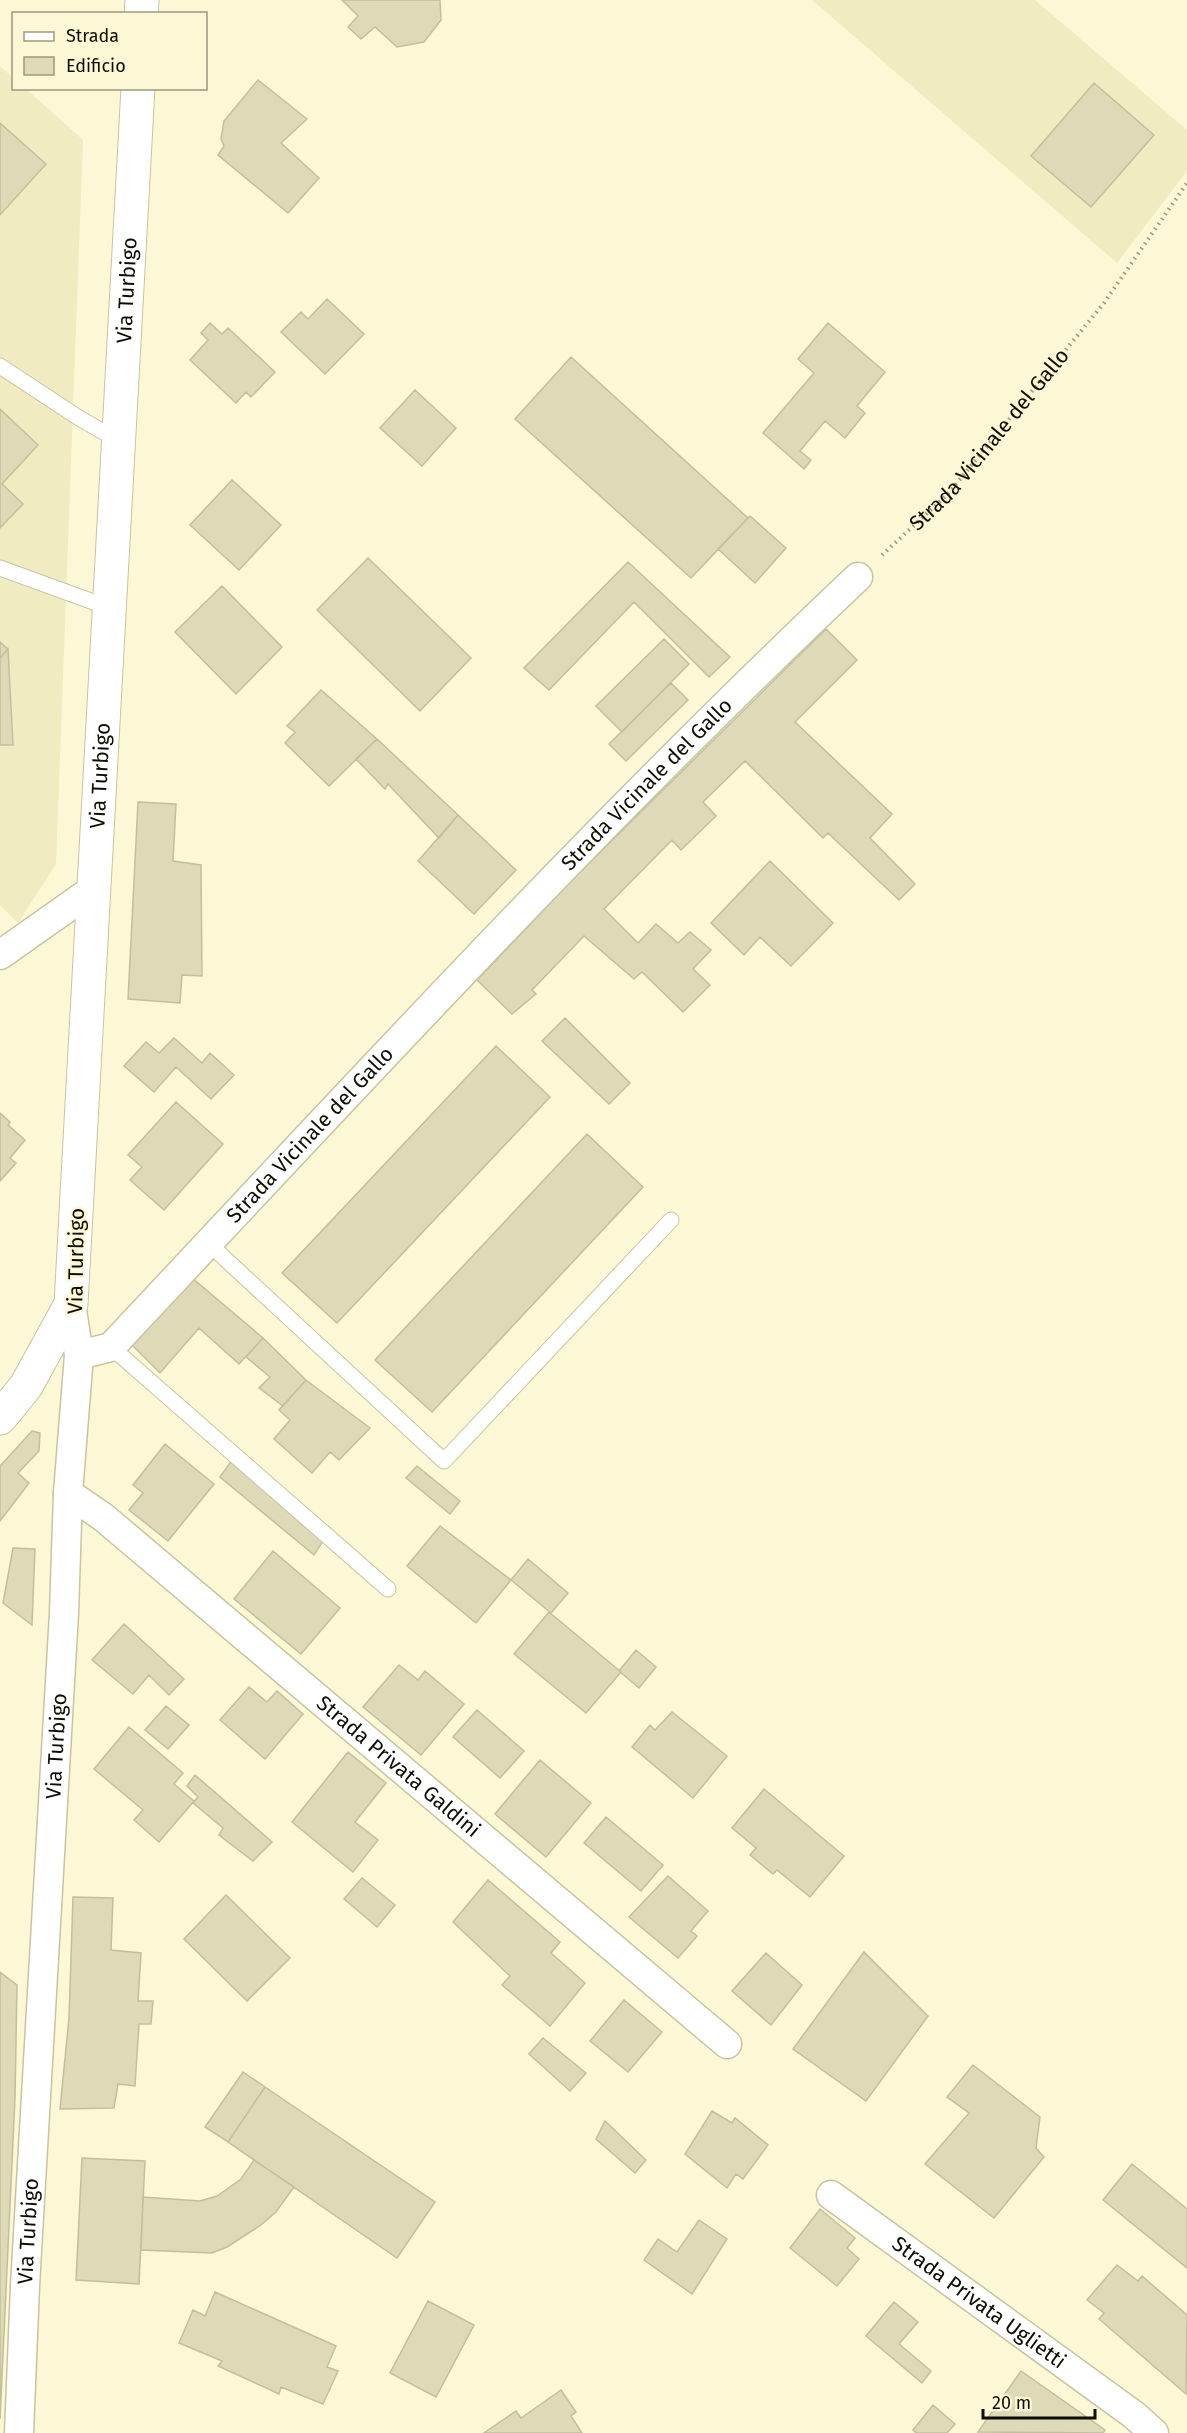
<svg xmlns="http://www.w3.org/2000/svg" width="1187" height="2433" font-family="'Fira Sans',sans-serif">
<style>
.built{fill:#f1ebc1}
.building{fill:#ded9b7;stroke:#c3bf9d;stroke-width:1.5}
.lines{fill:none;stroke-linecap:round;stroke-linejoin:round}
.service-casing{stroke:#c8c3a1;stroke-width:17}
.minor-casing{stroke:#c8c3a1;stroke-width:31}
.secondary-casing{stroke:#c8c3a1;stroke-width:35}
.path{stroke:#9a967e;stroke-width:4;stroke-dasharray:1.5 4.5;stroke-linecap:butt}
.service{stroke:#fff;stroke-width:15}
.minor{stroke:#fff;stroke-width:28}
.secondary{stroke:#fff;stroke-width:33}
.labels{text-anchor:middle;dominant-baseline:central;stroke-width:5;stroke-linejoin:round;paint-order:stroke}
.street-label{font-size:21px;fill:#0e0d03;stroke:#fcf7d4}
</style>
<rect width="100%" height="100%" fill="#fcf7d4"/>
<path class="built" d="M812,0H1035L1187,130V171L1117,263Z
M0,66L13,78L14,88L26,89L83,140L56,864L18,923L0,905Z"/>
<path class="building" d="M342,0H440L441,20L424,42L397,47L375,27L361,39L348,27L358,16Z
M258,80L307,119L281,143L319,178L288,213L218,155L224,146L221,139L224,121Z
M1094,83L1154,135L1091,207L1031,156Z
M0,123L46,164L0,215Z
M327,299L364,334L325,374L281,332L301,312L308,319Z
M210,323L222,334L228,328L275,372L251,397L246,392L236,403L190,360L208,340L201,333Z
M828,323L885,372L857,406L865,413L845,438L825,421L800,451L811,460L804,469L763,433L814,373L798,359Z
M571,357L748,518L691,578L515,419Z
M415,390L456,428L422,466L380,428Z
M0,409L38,445L2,484L23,504L0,528Z
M232,480L281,525L239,570L190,525Z
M750,516L786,548L755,583L718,549Z
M368,558L471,658L420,711L317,610Z
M628,562L730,657L709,677L634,602L549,690L524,668Z
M222,586L282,647L236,694L175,632Z
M826,629L857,660L795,722L892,814L870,838L915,884L899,900L828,833L823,838L745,761L703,802L716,816L681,850L672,840L604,909L638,943L656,924L678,943L690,932L711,950L693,969L710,985L683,1012L642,972L634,979L584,936L532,990L536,994L512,1014L477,980L574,878Z
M664,639L689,664L622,732L596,706Z
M0,642L8,649L0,658Z
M8,649L13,745H0V658Z
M671,683L688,700L626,761L609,744Z
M321,690L377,739L329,786L285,743L295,732L287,726Z
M377,739L458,815L439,838L388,784L385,789L356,759Z
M138,802L176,804L173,861L201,865L202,976L182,975L180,1003L128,999Z
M458,815L516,870L474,914L418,861Z
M770,861L833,923L791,966L760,937L744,955L711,923Z
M565,1018L630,1083L609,1104L542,1041Z
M174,1038L202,1063L210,1053L234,1075L211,1099L176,1067L154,1092L124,1066L146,1042L159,1053Z
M496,1046L550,1097L337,1323L282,1273Z
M176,1102L223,1144L164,1210L130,1180L142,1167L128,1155Z
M0,1113L10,1122L8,1125L25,1140L10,1158L16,1163L0,1181Z
M587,1134L643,1187L432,1412L375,1360Z
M191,1277L263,1338L239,1364L199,1328L160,1373L132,1345Z
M263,1338L306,1380L283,1406L259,1388L270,1377L246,1357Z
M306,1380L370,1428L339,1460L330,1452L312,1473L274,1439L290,1420L279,1410Z
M32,1431L40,1433L39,1451L18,1473L29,1483L0,1521V1466Z
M165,1444L214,1484L168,1541L129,1510L143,1493L133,1485Z
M232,1460L325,1538L314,1555L220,1477Z
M417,1466L460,1501L450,1514L406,1478Z
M440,1526L511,1580L476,1623L407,1566Z
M13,1548L35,1549L32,1625L3,1603Z
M273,1551L340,1608L301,1654L234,1599Z
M528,1559L568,1593L551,1613L511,1580Z
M549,1612L621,1672L586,1713L514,1654Z
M124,1624L184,1679L169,1695L149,1675L133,1694L92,1660Z
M636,1650L656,1667L639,1688L619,1671Z
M399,1665L418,1680L425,1671L464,1704L421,1755L363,1707Z
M249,1687L267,1702L277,1691L303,1714L265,1759L220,1720Z
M166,1706L189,1725L168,1749L145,1730Z
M477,1710L524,1751L500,1778L453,1737Z
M672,1712L727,1756L693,1798L632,1747L650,1725L655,1730Z
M129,1727L183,1773L174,1784L194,1801L159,1842L134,1820L143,1810L94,1769Z
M348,1752L386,1783L355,1822L378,1840L353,1872L292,1822Z
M540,1760L591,1803L546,1857L495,1814Z
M195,1775L272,1842L253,1861L219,1835L223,1828L193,1803L198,1797L187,1786Z
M764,1789L844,1856L810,1897L777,1870L773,1874L750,1855L756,1848L732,1828Z
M606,1817L663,1865L641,1891L584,1843Z
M668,1876L708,1911L691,1931L697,1936L678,1958L629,1917Z
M362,1878L395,1905L377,1927L344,1899Z
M488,1880L560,1942L551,1953L585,1983L550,2026L502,1985L510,1976L453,1922Z
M226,1895L290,1958L247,2001L184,1939Z
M73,1897L113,1898L111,1950L141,1953L138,2001H153L151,2024H139L135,2086L118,2084L114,2108L60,2109L69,2018Z
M864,1952L928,2016L866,2101L793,2049Z
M766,1953L802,1985L771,2025L732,1991Z
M0,1972L17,1985L15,2098L0,2419Z
M624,2000L662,2032L628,2072L590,2041Z
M543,2038L586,2073L570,2091L529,2054Z
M973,2065L1040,2117L1036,2148L1044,2157L994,2218L925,2164L969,2113L947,2097Z
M243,2072L265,2087L228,2142L205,2127Z
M265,2087L435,2202L397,2258L228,2142Z
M712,2111L732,2123L735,2118L768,2145L743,2179L736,2174L727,2188L685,2154Z
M605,2121L646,2160L635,2173L596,2139Z
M82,2158L145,2161L139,2284L76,2280Z
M254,2160L294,2187L276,2212L261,2225L227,2247L212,2253L141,2250L143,2197L200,2201L217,2196L241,2179Z
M1132,2164L1187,2209V2268L1103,2200Z
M820,2209L855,2238L847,2248L859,2259L837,2286L790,2248Z
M699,2220L727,2239L692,2294L644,2260L658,2239L677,2252Z
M1117,2265L1138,2281L1142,2276L1187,2315L1186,2394L1099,2319L1104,2313L1087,2300Z
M215,2292L336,2346L327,2367L338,2371L323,2404L281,2387L279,2394L218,2366L222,2361L179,2343L193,2310L205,2316Z
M428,2301L474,2325L436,2397L390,2373Z
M894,2302L918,2322L899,2344L931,2371L922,2383L866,2336Z
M1021,2371L1105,2430L1103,2433L978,2432Z
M561,2390L576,2412L571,2416L582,2433H484L516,2411L521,2418Z
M933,2405L955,2424L947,2433H916L913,2430Z"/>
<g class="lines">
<g class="service-casing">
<path id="service" d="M0,366L79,418L119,441
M0,568L110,608
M208,1243L444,1461L671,1220
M111,1347L388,1589"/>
</g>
<g class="minor-casing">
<g id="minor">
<path d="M0,955L95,888"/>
<path id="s2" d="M79,1355L111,1347C356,1086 598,822 858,577"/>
<path id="s3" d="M68,1493L103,1517L727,2044"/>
<path id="s4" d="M831,2195L1134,2415L1154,2433"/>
<path id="s5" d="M19,2433L25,2286L64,1613L68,1493L79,1355L71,1304"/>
</g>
</g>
<g class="secondary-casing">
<g id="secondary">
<path d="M141,14L142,0"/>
<path id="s6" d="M0,1418L26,1386L71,1304L138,88"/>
</g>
</g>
<path class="path" id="s1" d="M882,555L948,494L1104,303L1187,183"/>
<use href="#service" class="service"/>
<use href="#minor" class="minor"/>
<use href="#secondary" class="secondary"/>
</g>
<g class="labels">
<g class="street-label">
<text stroke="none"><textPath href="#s6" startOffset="1150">Via Turbigo</textPath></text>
<text stroke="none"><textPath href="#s1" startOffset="158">Strada Vicinale del Gallo</textPath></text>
<text stroke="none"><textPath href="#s6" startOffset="664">Via Turbigo</textPath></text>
<text stroke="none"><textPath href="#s2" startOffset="810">Strada Vicinale del Gallo</textPath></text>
<text stroke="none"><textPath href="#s2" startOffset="324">Strada Vicinale del Gallo</textPath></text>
<text transform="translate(76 1261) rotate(-89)">Via Turbigo</text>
<text stroke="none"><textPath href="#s5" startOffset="688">Via Turbigo</textPath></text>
<text stroke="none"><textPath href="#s3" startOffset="429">Strada Privata Galdini</textPath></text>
<text stroke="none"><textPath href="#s5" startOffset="202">Via Turbigo</textPath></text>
<text stroke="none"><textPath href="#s4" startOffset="183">Strada Privata Uglietti</textPath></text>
</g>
</g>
<rect x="12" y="12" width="195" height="78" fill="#fcf7d4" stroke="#9d9980" stroke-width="1.5"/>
<rect x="24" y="32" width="30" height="9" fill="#ffffff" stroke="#9d9980" stroke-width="1.5"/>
<text x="66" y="42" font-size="18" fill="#0e0d03">Strada</text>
<rect x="24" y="57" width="30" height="18" fill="#ded9b7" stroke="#9d9980" stroke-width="1.5"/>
<text x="66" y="72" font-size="18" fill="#0e0d03">Edificio</text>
<path d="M983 2409v9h112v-9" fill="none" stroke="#0e0d03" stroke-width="3"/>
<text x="992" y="2409" font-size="18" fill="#0e0d03" stroke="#fcf7d4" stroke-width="4.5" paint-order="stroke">20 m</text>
</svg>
